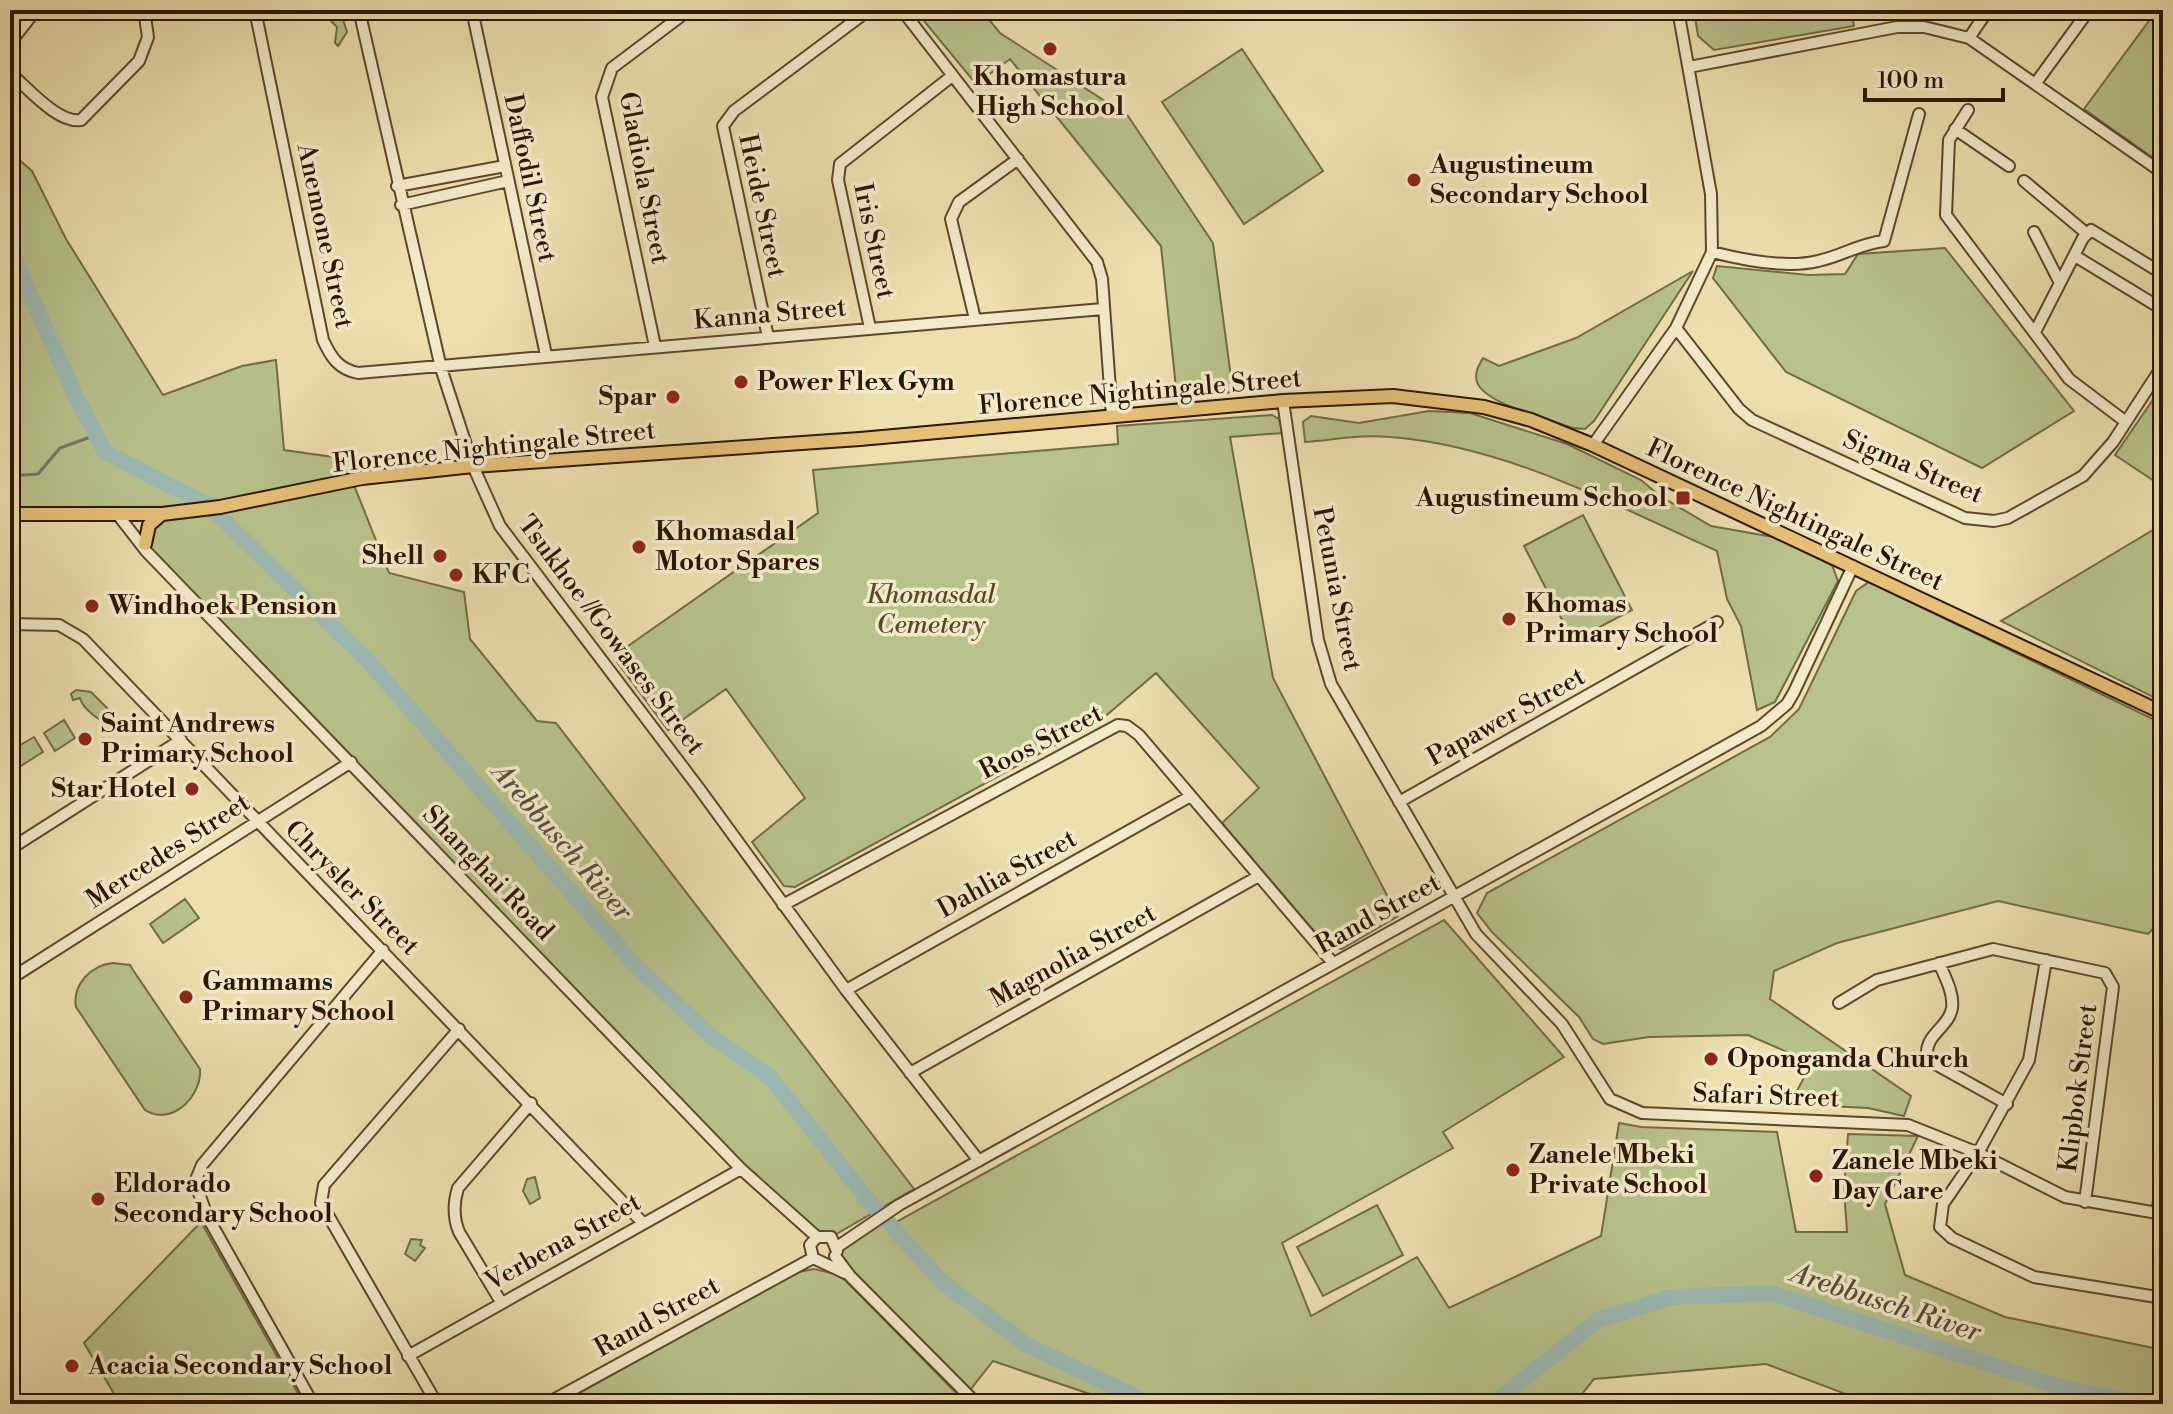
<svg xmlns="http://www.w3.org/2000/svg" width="2173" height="1414" font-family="'Libre Bodoni',serif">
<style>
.green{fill:#b8c28b;stroke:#726c46;stroke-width:2}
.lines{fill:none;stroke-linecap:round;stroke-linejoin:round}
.stream{stroke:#70786d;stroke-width:3}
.river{stroke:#9dbab5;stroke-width:16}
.minor-casing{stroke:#5d482c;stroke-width:14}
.major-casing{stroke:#2d1500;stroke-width:16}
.minor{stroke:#f3eaca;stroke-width:10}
.major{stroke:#e6c077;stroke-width:12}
.poi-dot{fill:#8f2418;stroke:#f3eaca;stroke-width:3}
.labels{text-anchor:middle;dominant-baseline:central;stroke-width:7;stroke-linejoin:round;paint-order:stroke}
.poi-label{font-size:26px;font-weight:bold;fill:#2d1500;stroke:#f3eaca;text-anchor:start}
.street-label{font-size:26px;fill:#2d1500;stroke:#f3eaca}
.park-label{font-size:26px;font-style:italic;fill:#57492a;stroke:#f3eaca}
.water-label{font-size:28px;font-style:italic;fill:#544f3f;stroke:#f3eaca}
</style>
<rect width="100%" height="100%" fill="#eddfae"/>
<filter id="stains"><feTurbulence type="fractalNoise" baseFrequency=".0025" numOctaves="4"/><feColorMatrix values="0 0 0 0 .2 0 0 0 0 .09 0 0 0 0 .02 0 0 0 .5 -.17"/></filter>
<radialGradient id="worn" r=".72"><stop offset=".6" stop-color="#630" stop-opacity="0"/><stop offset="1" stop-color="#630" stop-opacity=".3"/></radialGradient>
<path class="green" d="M915,10H981L1000,33L1128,116L1213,243L1233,392L1177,397L1161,246L1010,59L976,84Z
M1694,10H1851L1854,26L1714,50L1698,36Z
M2157,10H2163V165L2084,109Z
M342,16L347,32L338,46L335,43L337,27L331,21L332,17Z
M1242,49L1323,171L1244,224L1162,102Z
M10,152L32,171L66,239L163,395L242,366L276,360L284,450L433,471L352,480L389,573L464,592L470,639L537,721L556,723L914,1189L831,1237L796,1220L145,544L154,520L10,514V405H16L10,395Z
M1945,248L2074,411L1982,468L1786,372L1713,278L1717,266L1809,275L1845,274L1858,254Z
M1693,271L1594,421L1585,429L1573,428C1551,420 1484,404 1477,382C1474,373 1479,365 1483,358L1499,366L1576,338Z
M2163,385V487L2115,455Z
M1429,411L1470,413L1567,444L1641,480L1660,496L1711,526L1779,538L1832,565L1838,581L1775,702L1757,710L1741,626L1727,599L1717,551C1612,504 1507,446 1390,437C1363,434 1333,440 1305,442L1303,422L1311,416L1359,423Z
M1272,415L1279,419L1283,433L1230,437L1273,678L1398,916L1342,949L1330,947L1320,938L1222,823L1259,788L1156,673L1101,720L795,887L784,886L752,842L805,798L726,689L668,730L617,662L618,653L818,513L813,470L1118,444L1117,426Z
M1583,515L1632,610L1573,641L1524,546Z
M2163,524V702L2001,621Z
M1869,582L2163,724V918L2148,934L1998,901L1837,943L1774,971L1770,999L1911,1096L1904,1116L1868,1108L1790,1104L1807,1072L1801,1058L1748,1035L1649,1037L1603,1044L1593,1039L1579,1017L1492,932L1477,913L1487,893L1770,737L1799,709L1856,591Z
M76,690L91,692L113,714L114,727L110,729L107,722C98,721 82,707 80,698L73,700L71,694Z
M64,720L75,738L55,751L44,733Z
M34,737L43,752L16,769L10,751Z
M185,899L199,918L163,943L150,924Z
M1444,920L1564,1057L1443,1132L1453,1148L1282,1243L1311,1316L1417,1257L1449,1308L1601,1236L1619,1123L1641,1127L1777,1132L1796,1232H1847L1844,1189L1848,1134L1918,1136L1885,1204L1905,1275L2005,1317L2163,1350V1404H1872L1766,1364L1594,1379L1574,1404H1492L1522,1376L1490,1404H1119L993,1361L967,1394L836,1256L837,1247L883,1216L942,1282L970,1302L942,1278L893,1224L896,1222Z
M113,963L130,965L133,970L200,1069C202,1096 172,1127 145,1110L76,1007C72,985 91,965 113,963Z
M535,1177L540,1198L530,1204L523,1191L527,1179Z
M1377,1205L1403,1255L1323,1296L1297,1247Z
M201,1222L304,1404H120L84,1343Z
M411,1239L422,1240L420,1245L425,1248L415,1261L405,1254Z
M814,1269L836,1274L846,1281L967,1404H560L793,1273Z"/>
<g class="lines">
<path class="stream" d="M10,476L38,474L60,448L96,435"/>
<path class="river" d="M10,249L74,393L105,452L208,505L369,662L634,964L713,1038L770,1077L868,1200L942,1282L1027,1345L1151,1404
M1492,1404L1598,1320L1671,1297L1771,1293L2063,1388L2147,1404"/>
<g class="minor-casing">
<path id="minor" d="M255,10L323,340C331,357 338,369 358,373L1103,309
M359,10L441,368L473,466L500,526L698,787L846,990L979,1161
M472,10L546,355
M902,10L1097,262L1102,279L1112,416
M1969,38L1988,10
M10,43L36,10
M1689,67L1897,27H1924L1969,38L2163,173
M10,73C27,87 58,124 81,120L139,61L148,37L144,10
M2035,84L2089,10
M1968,110L1949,140L1946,215L2069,379L2126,422
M1955,129L2009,166
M2024,181L2086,233
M397,186L505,166
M401,205L508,181
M2034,232L2060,283
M1712,252C1743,260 1786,269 1818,261C1842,256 1858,244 1884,241L1919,114
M2075,256L2157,306L2163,300
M975,319L951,219L959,202L1018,159
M870,328L838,180L840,164L952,76
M1676,328L1739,409L1752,420L1965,518L1994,521L2008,518L2083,476L2113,442L2163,365
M2035,332L2083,238L2091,230L2163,274
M768,337L723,126L734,111L869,10
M655,346L602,97L612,68L689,10
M1283,401L1318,640L1331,684L1476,934L1562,1024L1610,1099L1642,1113L1908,1125L1978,1153L2065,1197L2163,1214
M1593,445L1676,328L1712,252L1711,194L1678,10
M118,515L146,551L741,1169L817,1237
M10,624L59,625L83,639L643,1223
M1399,802L1717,622
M10,849L181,740
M783,905L1118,725L1127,726L1139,735L1333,963
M2046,960L2029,1060L1978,1153L1943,1204L1940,1227L1952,1238L2034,1277L2163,1298
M1939,963C1945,977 1954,993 1952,1008C1949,1027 1926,1034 1927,1054L1935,1064L2007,1104
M10,979L351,762
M846,990L1189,797
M1839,1003L1877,980L1993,949L2105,973L2113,987L2085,1202
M910,1073L1257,877
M2157,1213L2163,1176
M817,1237L810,1245L813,1258L845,1273
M817,1237H831L837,1251
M837,1247L899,1205L1761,726L1787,704L1794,692L1853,566
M835,1256L850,1276L977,1404
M501,1302L459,1232C453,1217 453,1204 458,1188L531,1103
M408,1356L741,1169
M313,1404L207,1216L195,1182L202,1165L383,950
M437,1404L321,1203L324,1185L459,1029
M546,1404L813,1258"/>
</g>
<g class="major-casing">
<path id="major" d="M10,514H162L220,507L362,478L473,466L860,439L1283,401L1393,396L1484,407L1531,420L1593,445L2163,713
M145,544L149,525L162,514"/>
</g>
<use href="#minor" class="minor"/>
<use href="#major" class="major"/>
</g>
<g class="poi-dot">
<circle cx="1050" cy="49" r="8"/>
<circle cx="1414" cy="180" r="8"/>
<circle cx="741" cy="382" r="8"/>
<circle cx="673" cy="397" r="8"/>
<rect x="1675" y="490" width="16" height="16" rx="4"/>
<circle cx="639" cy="547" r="8"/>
<circle cx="440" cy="556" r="8"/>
<circle cx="456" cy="575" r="8"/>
<circle cx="92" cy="606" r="8"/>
<circle cx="1509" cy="619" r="8"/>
<circle cx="85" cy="739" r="8"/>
<circle cx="192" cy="789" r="8"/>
<circle cx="186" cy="997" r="8"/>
<circle cx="1711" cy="1059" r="8"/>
<circle cx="1513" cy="1170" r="8"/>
<circle cx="1816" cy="1176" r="8"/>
<circle cx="98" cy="1199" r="8"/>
<circle cx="72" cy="1366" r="8"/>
</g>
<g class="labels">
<g class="poi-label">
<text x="1050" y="77" text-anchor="middle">Khomastura<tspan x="1050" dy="30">High School</tspan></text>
<text x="1430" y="165">Augustineum<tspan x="1430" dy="30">Secondary School</tspan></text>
<text x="757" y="382">Power Flex Gym</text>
<text x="657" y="397" text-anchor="end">Spar</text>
<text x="1667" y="498" text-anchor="end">Augustineum School</text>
<text x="655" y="532">Khomasdal<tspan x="655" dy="30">Motor Spares</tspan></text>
<text x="424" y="556" text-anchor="end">Shell</text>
<text x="472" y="575">KFC</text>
<text x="1525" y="604">Khomas<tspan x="1525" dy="30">Primary School</tspan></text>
<text x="108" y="606">Windhoek Pension</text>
<text x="101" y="724">Saint Andrews<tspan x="101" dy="30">Primary School</tspan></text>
<text x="176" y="789" text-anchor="end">Star Hotel</text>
<text x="202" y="982">Gammams<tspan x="202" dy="30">Primary School</tspan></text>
<text x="1727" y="1059">Oponganda Church</text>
<text x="1529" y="1155">Zanele Mbeki<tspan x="1529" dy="30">Private School</tspan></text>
<text x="1832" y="1161">Zanele Mbeki<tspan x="1832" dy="30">Day Care</tspan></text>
<text x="114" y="1184">Eldorado<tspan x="114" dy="30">Secondary School</tspan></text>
<text x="88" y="1366">Acacia Secondary School</text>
</g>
<g class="street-label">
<text transform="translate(530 178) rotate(78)">Daffodil Street</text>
<text transform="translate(644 178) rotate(79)">Gladiola Street</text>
<text transform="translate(762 206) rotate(78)">Heide Street</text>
<text transform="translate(325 236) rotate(78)">Anemone Street</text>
<text transform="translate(874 241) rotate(78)">Iris Street</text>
<text transform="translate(770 314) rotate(-5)">Kanna Street</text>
<text transform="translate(1140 392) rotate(-5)">Florence Nightingale Street</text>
<text transform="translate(494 447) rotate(-6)">Florence Nightingale Street</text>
<text transform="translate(1913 467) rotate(23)">Sigma Street</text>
<text transform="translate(1795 515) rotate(25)">Florence Nightingale Street</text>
<text transform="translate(1337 589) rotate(79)">Petunia Street</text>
<text transform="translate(611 635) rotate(53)">Tsukhoe //Gowases Street</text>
<text transform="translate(1506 717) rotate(-29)">Papawer Street</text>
<text transform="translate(1041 742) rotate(-27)">Roos Street</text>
<text transform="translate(168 851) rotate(-33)">Mercedes Street</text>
<text transform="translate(488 873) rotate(46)">Shanghai Road</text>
<text transform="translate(1007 874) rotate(-29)">Dahlia Street</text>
<text transform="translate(352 888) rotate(45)">Chrysler Street</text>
<text transform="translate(1378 914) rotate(-29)">Rand Street</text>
<text transform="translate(1073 956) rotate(-29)">Magnolia Street</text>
<text transform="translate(2078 1088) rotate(-83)">Klipbok Street</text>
<text transform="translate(1766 1096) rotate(2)">Safari Street</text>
<text transform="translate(563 1242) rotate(-29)">Verbena Street</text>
<text transform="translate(657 1317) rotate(-29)">Rand Street</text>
</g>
<g class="park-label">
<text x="931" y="595">Khomasdal<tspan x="931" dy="30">Cemetery</tspan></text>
</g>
<g class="water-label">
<text transform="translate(562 842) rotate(49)">Arebbusch River</text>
<text transform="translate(1886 1303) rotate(18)">Arebbusch River</text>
</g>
</g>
<rect width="2173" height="1414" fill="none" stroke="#eddfae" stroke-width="40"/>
<rect x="12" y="12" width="2149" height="1390" fill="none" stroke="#2d1500" stroke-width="4"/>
<rect x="20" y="20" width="2133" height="1374" fill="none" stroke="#2d1500" stroke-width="2"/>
<path d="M1865 88v12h138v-12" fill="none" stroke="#2d1500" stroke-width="4"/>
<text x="1877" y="88" font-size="24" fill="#2d1500" stroke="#f3eaca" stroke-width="6" paint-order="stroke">100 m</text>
<rect width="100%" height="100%" filter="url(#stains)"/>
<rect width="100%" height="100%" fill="url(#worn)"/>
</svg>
